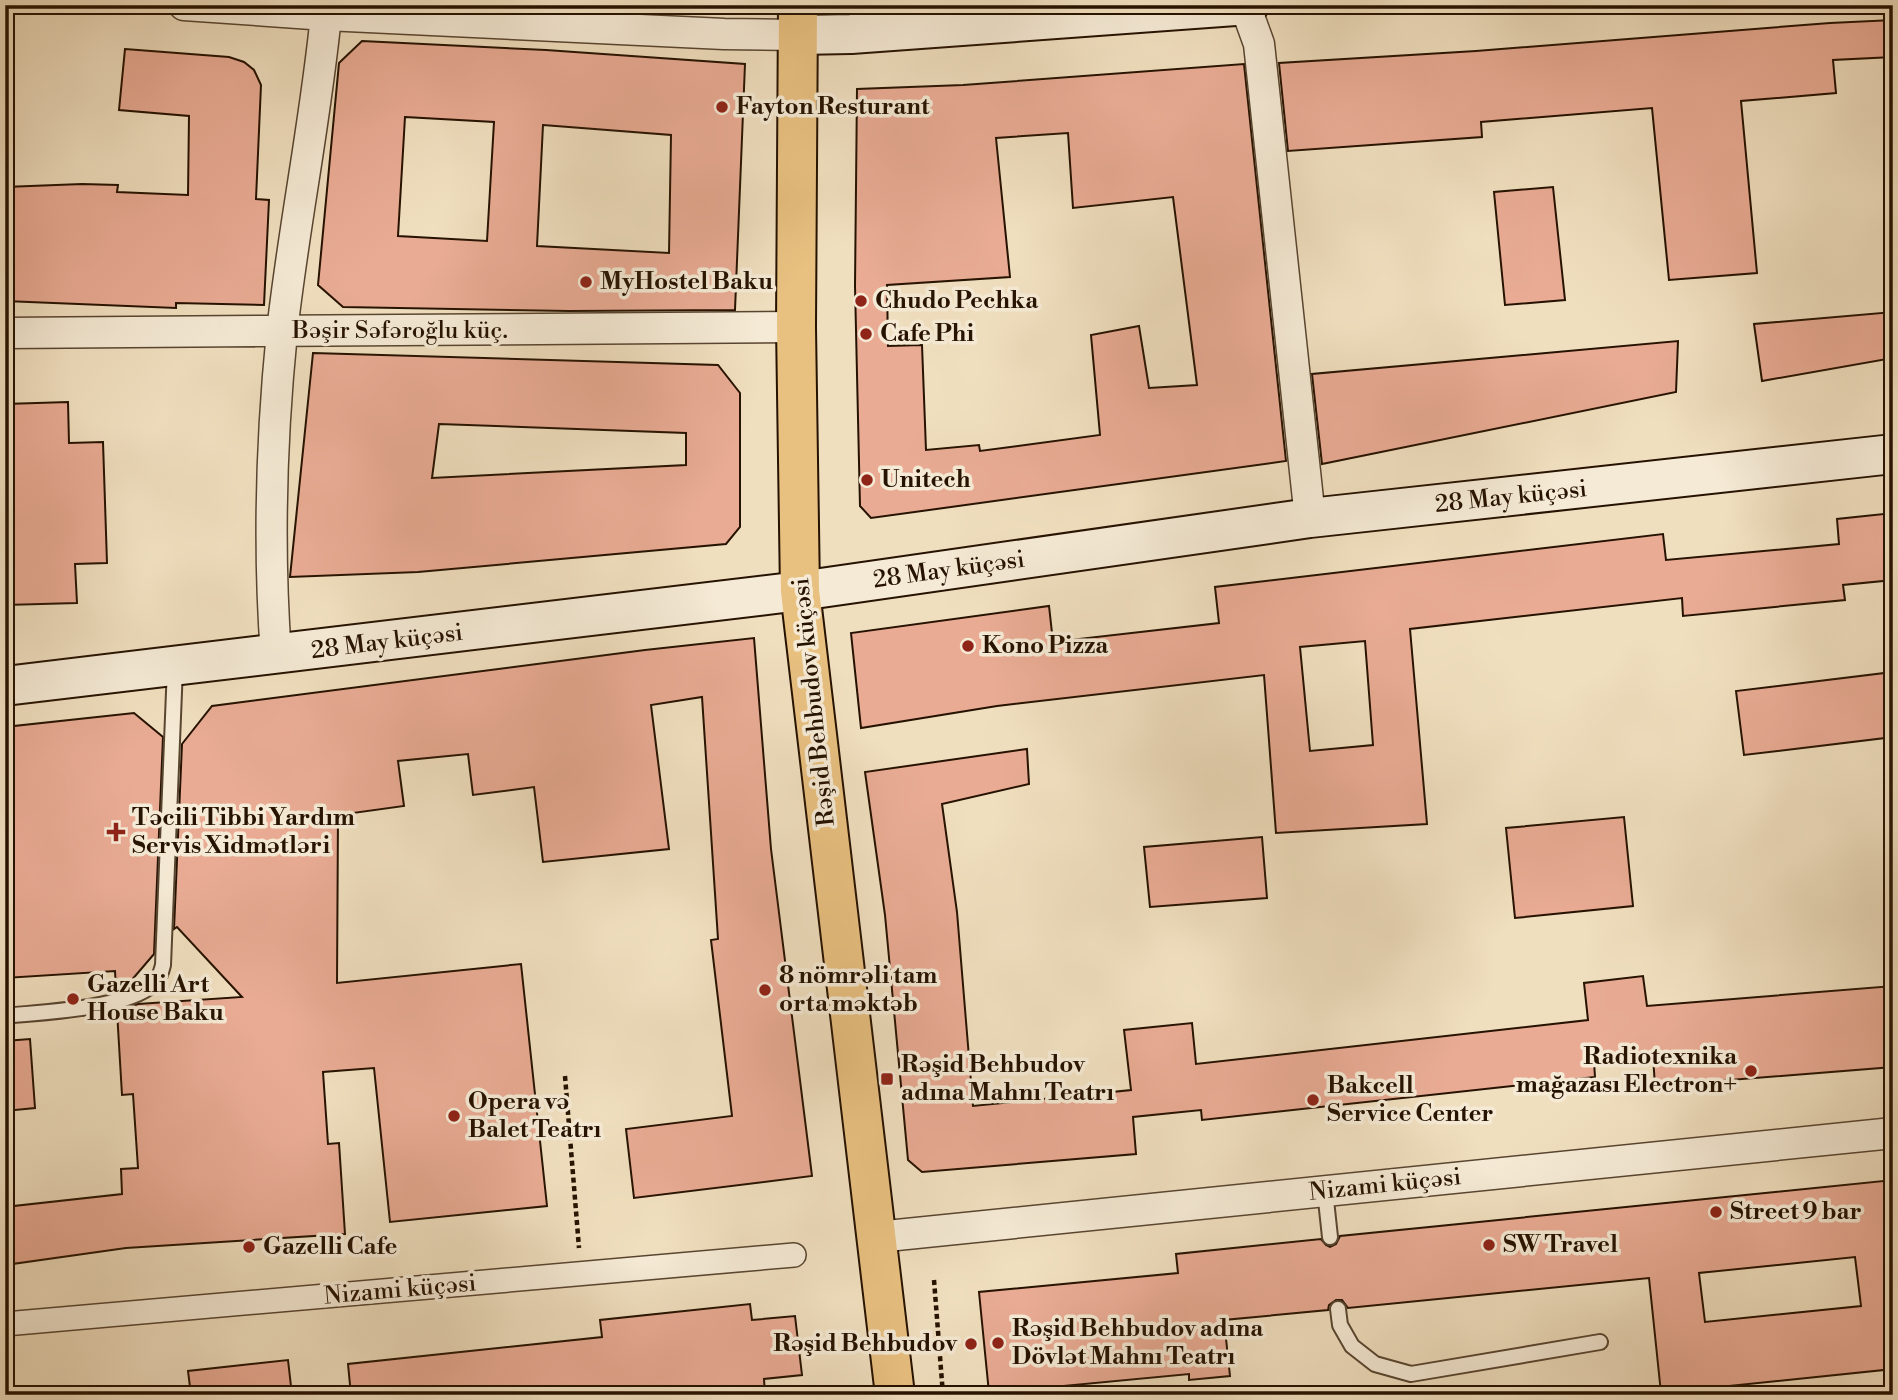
<svg xmlns="http://www.w3.org/2000/svg" width="1898" height="1400" font-family="'Libre Bodoni',serif">
<style>
.building{fill:#e9ab94;stroke:#261200;stroke-width:2;fill-rule:evenodd}
.lines{fill:none;stroke-linecap:round;stroke-linejoin:round}
.service-casing{stroke:#584530;stroke-width:18}
.pedestrian-casing{stroke:#584530;stroke-width:26}
.minor-casing{stroke:#584530;stroke-width:33}
.secondary-casing{stroke:#261200;stroke-width:42}
.primary-casing{stroke:#261200;stroke-width:42}
.path{stroke:#261200;stroke-width:4.5;stroke-dasharray:5 3.5;stroke-linecap:butt}
.service{stroke:#f5ead5;stroke-width:14}
.pedestrian{stroke:#f5ead5;stroke-width:23}
.minor{stroke:#f5ead5;stroke-width:30}
.secondary{stroke:#f5ead5;stroke-width:38}
.primary{stroke:#e8c080;stroke-width:38}
.poi-dot{fill:#8f2418;stroke:#f5ead5;stroke-width:2.5}
.labels{text-anchor:middle;dominant-baseline:central;stroke-width:7;stroke-linejoin:round;paint-order:stroke}
.poi-label{font-size:24px;font-weight:bold;fill:#261200;stroke:#f5ead5;text-anchor:start}
.street-label{font-size:24px;fill:#261200;stroke:#f5ead5}
</style>
<rect width="100%" height="100%" fill="#f0dfbf"/>
<filter id="stains"><feTurbulence type="fractalNoise" baseFrequency=".00286" numOctaves="4"/><feColorMatrix values="0 0 0 0 .2 0 0 0 0 .09 0 0 0 0 .02 0 0 0 .5 -.17"/></filter>
<radialGradient id="worn" r=".72"><stop offset=".6" stop-color="#630" stop-opacity="0"/><stop offset="1" stop-color="#630" stop-opacity=".3"/></radialGradient>
<path class="building" d="M1893,20V57L1833,60L1836,93L1741,101L1757,273L1669,280L1652,108L1481,122L1482,137L1288,151L1279,63L1476,51L1830,23Z
M362,41L546,50L745,64L735,310L569,311L343,307L318,285L339,63ZM405,117L494,122L487,241L398,236ZM543,125L671,135L669,253L537,246Z
M125,49L229,57L244,62L254,70L261,85L256,199L269,200L264,305L176,303V308L5,301V187L82,184L118,185L117,192L188,195L189,116L119,110Z
M1244,64L1286,461L871,518L860,506L855,286L857,89L963,85ZM1068,133L1073,208L1173,197L1197,385L1149,388L1139,326L1091,335L1100,435L980,451L979,445L926,450L922,345L888,346L887,285L1010,277L996,138Z
M1553,187L1565,300L1505,305L1494,192Z
M1893,312V358L1762,381L1754,324Z
M1678,341L1676,392L1322,464L1312,374Z
M313,353L718,365L740,393V527L726,544L418,572L290,577ZM439,424L686,433V465L432,478Z
M68,402L69,443L103,442L107,563L75,564L77,603L5,605V404Z
M1893,513V580L1843,585L1845,600L1683,616L1682,598L1410,629L1427,824L1276,833L1264,675L997,706L861,728L851,633L1049,606L1053,642L1219,623L1215,587L1663,534L1666,560L1839,544L1837,519ZM1365,641L1373,745L1310,751L1300,647Z
M754,638L771,849L812,1176L634,1198L626,1129L732,1116L711,940L718,939L702,697L651,705L669,849L543,862L534,787L473,795L468,754L398,761L404,806L338,815L337,983L521,964L547,1206L390,1222L374,1068L323,1072L328,1144L339,1143L345,1234L126,1248L5,1265V1207L122,1194L121,1169L138,1168L133,1094L122,1095L117,1011L138,1004L242,997L177,927L174,929L182,744L212,706L645,650Z
M1893,672V737L1744,755L1736,691Z
M134,713L163,737L154,954L125,988L116,991L115,971L5,978V900L11,899L13,794L5,795V727Z
M1027,749L1029,784L942,804L957,912L973,1106L1131,1090L1124,1030L1192,1023L1196,1064L1588,1020L1584,983L1643,976L1647,1006L1893,986V1067L1655,1086L1653,1056L1594,1062L1595,1077L1202,1120L1201,1110L1133,1117L1136,1154L922,1172L908,1160L885,915L865,772Z
M1624,817L1633,906L1515,918L1506,828Z
M1262,837L1267,898L1150,907L1144,847Z
M30,1039L35,1108L5,1111V1041Z
M1893,1180V1369L1661,1393L1649,1278L1348,1308L1342,1300H1336L1329,1305L1328,1310L1224,1320L1230,1376L1189,1380V1374L989,1393L979,1292L1178,1273L1176,1254L1321,1239L1326,1245L1330,1247L1336,1244L1340,1236ZM1855,1257L1861,1306L1705,1322L1699,1273Z
M750,1304L752,1320L795,1316L802,1375L764,1379L765,1395H351L348,1364L602,1337L600,1320Z
M288,1360L292,1395H191L188,1371Z"/>
<g class="lines">
<g class="service-casing">
<path id="service" d="M5,1016C41,1012 135,1009 157,980C160,976 162,969 163,965L175,667
M1325,1191L1330,1237
M1338,1309L1340,1325L1352,1346L1375,1364L1411,1374L1600,1342"/>
</g>
<g class="pedestrian-casing">
<path id="pedestrian" d="M5,1324L794,1255"/>
</g>
<g class="minor-casing">
<path id="minor" d="M184,5L326,15L724,34L798,35
M1241,5L1250,19L1259,44L1310,518
M5,333L796,327
M276,655C268,546 271,441 282,332C294,223 317,115 327,5
M877,1237L1893,1133"/>
</g>
<g class="secondary-casing">
<path id="secondary" d="M798,35L851,34L1249,5
M5,686L800,591L1310,518L1893,454"/>
</g>
<g class="primary-casing">
<path id="primary" d="M798,5L796,327L800,591L895,1395"/>
</g>
<path class="path" d="M565,1076L579,1248
M934,1280L943,1395"/>
<use href="#service" class="service"/>
<use href="#pedestrian" class="pedestrian"/>
<use href="#minor" class="minor"/>
<use href="#secondary" class="secondary"/>
<use href="#primary" class="primary"/>
</g>
<g class="poi-dot">
<circle cx="722" cy="107" r="7"/>
<circle cx="586" cy="282" r="7"/>
<circle cx="861" cy="301" r="7"/>
<circle cx="866" cy="334" r="7"/>
<circle cx="867" cy="480" r="7"/>
<circle cx="968" cy="646" r="7"/>
<path d="M112.5 821.5h7v7h7v7h-7v7h-7v-7h-7v-7h7z"/>
<circle cx="765" cy="990" r="7"/>
<circle cx="73" cy="999" r="7"/>
<circle cx="1751" cy="1071" r="7"/>
<rect x="880" y="1072" width="14" height="14" rx="3.5"/>
<circle cx="1313" cy="1100" r="7"/>
<circle cx="454" cy="1116" r="7"/>
<circle cx="1716" cy="1212" r="7"/>
<circle cx="1489" cy="1245" r="7"/>
<circle cx="249" cy="1247" r="7"/>
<circle cx="998" cy="1343" r="7"/>
<circle cx="971" cy="1344" r="7"/>
</g>
<g class="labels">
<g class="poi-label">
<text x="736" y="107">Fayton Resturant</text>
<text x="600" y="282">MyHostel Baku</text>
<text x="875" y="301">Chudo Pechka</text>
<text x="880" y="334">Cafe Phi</text>
<text x="881" y="480">Unitech</text>
<text x="982" y="646">Kono Pizza</text>
<text x="132" y="818">Təcili Tibbi Yardım<tspan x="132" dy="28">Servis Xidmətləri</tspan></text>
<text x="779" y="976">8 nömrəli tam<tspan x="779" dy="28">orta məktəb</tspan></text>
<text x="87" y="985">Gazelli Art<tspan x="87" dy="28">House Baku</tspan></text>
<text x="1737" y="1057" text-anchor="end">Radiotexnika<tspan x="1737" dy="28">mağazası Electron+</tspan></text>
<text x="901" y="1065">Rəşid Behbudov<tspan x="901" dy="28">adına Mahnı Teatrı</tspan></text>
<text x="1327" y="1086">Bakcell<tspan x="1327" dy="28">Service Center</tspan></text>
<text x="468" y="1102">Opera və<tspan x="468" dy="28">Balet Teatrı</tspan></text>
<text x="1730" y="1212">Street 9 bar</text>
<text x="1503" y="1245">SW Travel</text>
<text x="263" y="1247">Gazelli Cafe</text>
<text x="1012" y="1329">Rəşid Behbudov adına<tspan x="1012" dy="28">Dövlət Mahnı Teatrı</tspan></text>
<text x="957" y="1344" text-anchor="end">Rəşid Behbudov</text>
</g>
<g class="street-label">
<text x="400" y="331">Bəşir Səfəroğlu küç.</text>
<text transform="translate(1511 497) rotate(-6)">28 May küçəsi</text>
<text transform="translate(949 570) rotate(-8)">28 May küçəsi</text>
<text transform="translate(387 642) rotate(-7)">28 May küçəsi</text>
<text transform="translate(814 702) rotate(-96)">Rəşid Behbudov küçəsi</text>
<text transform="translate(1385 1185) rotate(-6)">Nizami küçəsi</text>
<text transform="translate(400 1290) rotate(-5)">Nizami küçəsi</text>
</g>
</g>
<rect width="1898" height="1400" fill="none" stroke="#f0dfbf" stroke-width="28"/>
<rect x="7" y="7" width="1884" height="1386" fill="none" stroke="#261200" stroke-width="3.5"/>
<rect x="14" y="14" width="1870" height="1372" fill="none" stroke="#261200" stroke-width="2"/>
<rect width="100%" height="100%" filter="url(#stains)"/>
<rect width="100%" height="100%" fill="url(#worn)"/>
</svg>
